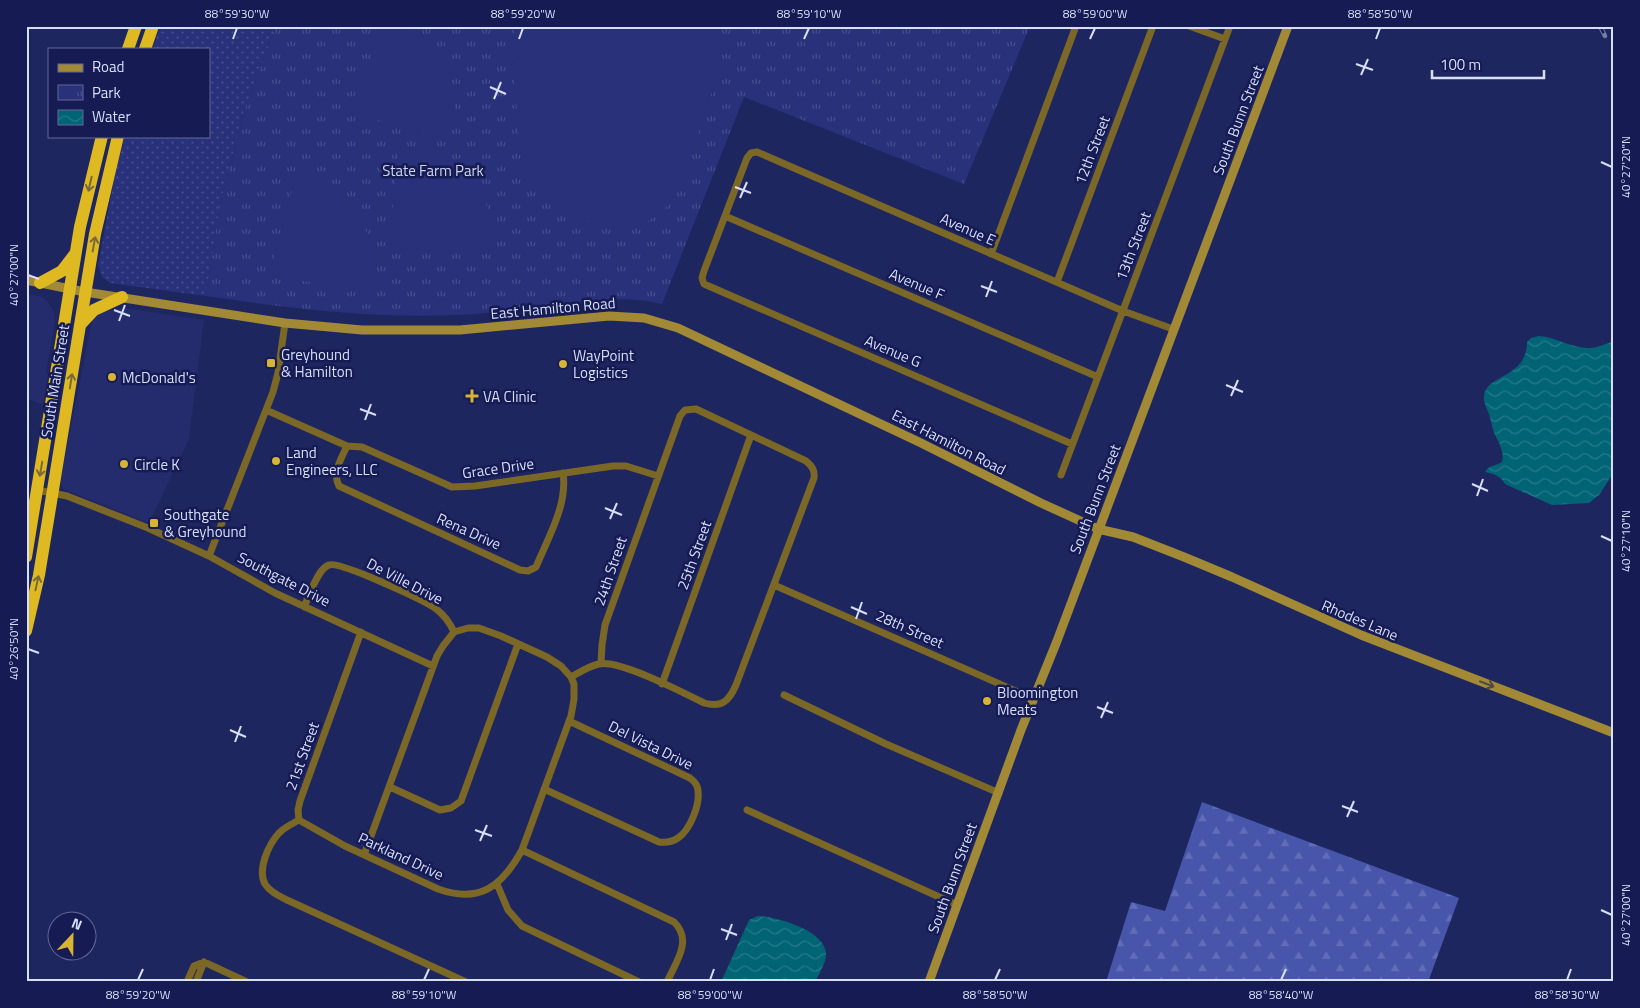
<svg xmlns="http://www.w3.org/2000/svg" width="1640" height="1008" font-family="'Titillium Web',sans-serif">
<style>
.built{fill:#242c6e}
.grass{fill:url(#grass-dots)}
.forest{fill:url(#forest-firs)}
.park{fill:url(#park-tufts)}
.pitch{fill:#28317a}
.water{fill:url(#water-waves)}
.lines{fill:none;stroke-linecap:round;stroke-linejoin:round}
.street{stroke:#7b6826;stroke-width:7}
.secondary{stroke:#a18936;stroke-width:9}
.highway{stroke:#dfb922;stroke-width:12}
.rail-casing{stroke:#747ca9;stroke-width:4.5}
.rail{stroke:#161b54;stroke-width:2.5;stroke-dasharray:8;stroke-linecap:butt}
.oneway{stroke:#7a6a3b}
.oneway2{stroke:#4e4748}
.ticks{fill:none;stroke:#d7dffd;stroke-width:2}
.poi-dot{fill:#d7b434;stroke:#161b54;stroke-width:2}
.labels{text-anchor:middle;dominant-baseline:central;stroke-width:5;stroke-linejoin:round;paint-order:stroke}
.street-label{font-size:15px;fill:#d7dffd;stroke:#161b54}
.park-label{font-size:15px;fill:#cfd6ed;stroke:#161b54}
.poi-label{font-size:15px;fill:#d7dffd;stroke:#161b54;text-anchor:start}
.neatline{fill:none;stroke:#d7dffd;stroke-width:2}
.ticks-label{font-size:12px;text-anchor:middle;fill:#d7dffd}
</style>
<defs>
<pattern id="grass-dots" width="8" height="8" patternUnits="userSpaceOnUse" patternTransform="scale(1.25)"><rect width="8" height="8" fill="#28317a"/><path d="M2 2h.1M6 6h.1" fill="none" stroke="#464e8e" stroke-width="1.8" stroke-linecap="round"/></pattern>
<pattern id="forest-firs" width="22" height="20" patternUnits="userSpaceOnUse" patternTransform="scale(1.25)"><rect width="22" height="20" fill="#4756aa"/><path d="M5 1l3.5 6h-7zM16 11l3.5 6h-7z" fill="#616eb7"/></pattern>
<pattern id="park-tufts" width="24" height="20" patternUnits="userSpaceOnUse" patternTransform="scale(1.25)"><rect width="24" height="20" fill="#28317a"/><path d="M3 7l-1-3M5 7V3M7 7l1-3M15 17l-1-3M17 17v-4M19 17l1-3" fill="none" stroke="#464e8e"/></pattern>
<pattern id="water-waves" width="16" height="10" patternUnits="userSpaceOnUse" patternTransform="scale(1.25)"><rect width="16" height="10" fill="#016474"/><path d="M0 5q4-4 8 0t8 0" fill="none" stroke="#257a89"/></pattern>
</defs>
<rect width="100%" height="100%" fill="#1e2660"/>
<path class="built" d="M26,294L42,297L48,302L54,312L55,322L46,372L48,375L43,405L26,398Z
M125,308L204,320L189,439L149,523L64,489L60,482L91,325L93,319L101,312Z"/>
<path class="grass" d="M161,26H276L243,114L220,204L206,296L110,283L102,277L98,265L116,169L125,136H209V49H152Z"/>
<path class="forest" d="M1202,802L1459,898L1428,982H1106L1131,902L1165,911Z"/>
<path class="park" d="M276,26H1030L964,184L744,97L662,304C629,296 602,300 568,303C537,307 505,311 474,314C381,320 297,309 206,296L220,204L243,114Z"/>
<path class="pitch" d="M384,26H411C451,58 463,91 449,141L355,113L351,104Z
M516,26H717L719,31V71L689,162L667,206L648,221L616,227L585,220L557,207L536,187L521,158L511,42Z
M398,147C456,151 492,187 495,246L397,251L390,243Z
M296,175C352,191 381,232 373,291L276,277L271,269Z"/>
<path class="water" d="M1539,336C1556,337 1573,349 1590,348C1598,348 1607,343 1614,341V472L1599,495L1589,503L1552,505L1505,484C1501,476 1494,474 1485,472C1489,465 1496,466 1502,462C1505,452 1498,441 1494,433C1492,427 1491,420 1489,414C1487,409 1483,401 1484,396C1486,374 1527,379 1527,342L1531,338Z
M758,916C777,917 824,930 826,953C827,961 819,974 815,982H721L749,920Z"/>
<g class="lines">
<path class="street" d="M1189,26L1225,39
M725,216L1098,377
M991,254L1076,26
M1057,282L1153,26
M266,410L347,446L362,447L452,487L475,486L613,466H626L658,476
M1072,444L704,284L702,278L704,271L747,158L751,153L757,152L1123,311L1173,329
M347,446C341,459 332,473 339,486L520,570L528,571L536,567C548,538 568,504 563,473
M1061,475L1230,26
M37,490L67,496L148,528L209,556L275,593L433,666
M209,556L273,392L278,373L285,323
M774,585L1034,699
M304,607C309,596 318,568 329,565C340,561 423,600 435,608C443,614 450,623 454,632
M571,677C580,672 589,666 599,664C619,659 684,693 704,703C722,708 729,701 736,685L814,478C815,470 812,466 806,461L696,409L685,410L680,416L605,625L602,645L601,663
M662,684L751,435
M784,695L886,744L999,793
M390,787L440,810L451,808L461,801L518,644
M544,789L659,842C666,843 672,842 678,838C690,830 700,805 698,791C698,786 694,781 690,778L569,721
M747,810L957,905
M299,820L345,846L438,889C480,904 502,886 522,850L571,716L574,699V684L571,677L561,666L547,657L501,636L479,628H468L454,632L443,646L437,656L364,855
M299,820C292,824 285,827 279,833C269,844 257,869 265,884C270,892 279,896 287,900L466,982
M299,820L298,810L300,801L361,632
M522,850L674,922C693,940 676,962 667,982
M497,884L508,910L522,926L639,982
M204,962L247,982
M187,982L194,966L204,962
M196,982L204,962"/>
<path class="secondary" d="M26,280L85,292L285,323L362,330H460L609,316L644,318L678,328L919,442L1041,503L1098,529L1133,537L1184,557L1232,577L1361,635L1614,733
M929,982L1021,730L1057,641L1288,26"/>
<path class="highway" d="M128,49L136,26
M145,49L153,26
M40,283L62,271L75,254
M80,325L94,310L122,297
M26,557L80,227L102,136
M26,631L39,575L95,234L118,136"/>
<g class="rail-casing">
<path id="rail" d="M1600,26L1605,36"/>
</g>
<use href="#rail" class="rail"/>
</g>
<defs><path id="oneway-shaft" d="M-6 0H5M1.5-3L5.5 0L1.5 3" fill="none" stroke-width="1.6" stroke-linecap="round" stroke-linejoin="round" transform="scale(1.25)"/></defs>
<g class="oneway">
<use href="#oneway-shaft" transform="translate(90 184) rotate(103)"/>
<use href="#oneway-shaft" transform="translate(94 244) rotate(-80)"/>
<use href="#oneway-shaft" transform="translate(71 381) rotate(-81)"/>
<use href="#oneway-shaft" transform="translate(41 469) rotate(100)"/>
<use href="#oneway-shaft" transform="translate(37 583) rotate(-78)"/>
</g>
<use class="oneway2" href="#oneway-shaft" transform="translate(1487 684) rotate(21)"/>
<path class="ticks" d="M233,39L237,28M519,39L523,28M804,39L809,28M1090,39L1095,28M1376,39L1380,28M1356,64L1373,70M1361,75L1368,59M490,87L506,94M494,99L501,82M1601,162L1612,167M735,187L751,193M740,198L747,182M28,275L39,279M981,286L997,292M986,297L992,281M114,310L130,316M119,321L125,305M1226,385L1243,392M1231,396L1238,380M360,409L376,415M365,420L371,404M1472,484L1488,491M1477,496L1483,479M605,508L622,515M610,519L617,503M1601,536L1612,541M851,607L867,614M856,619L862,602M28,649L39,653M1097,707L1113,713M1101,718L1108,702M230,730L246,737M235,742L241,726M1342,806L1358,812M1347,817L1354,801M475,830L492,836M480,841L487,825M1601,910L1612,915M721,929L737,935M726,940L732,924M138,980L143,969M424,980L429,969M710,980L714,969M995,980L1000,969M1281,980L1286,969M1567,980L1571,969"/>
<g class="poi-dot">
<rect x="266" y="358" width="10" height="10" rx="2.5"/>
<circle cx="563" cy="364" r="5"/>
<circle cx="112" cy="377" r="5"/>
<path d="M469.5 388.5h5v5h5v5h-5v5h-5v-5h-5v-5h5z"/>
<circle cx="276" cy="461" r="5"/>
<circle cx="124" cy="464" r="5"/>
<rect x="149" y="518" width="10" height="10" rx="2.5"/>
<circle cx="987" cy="701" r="5"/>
</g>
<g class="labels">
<g class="street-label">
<text transform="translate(1238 120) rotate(-69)">South Bunn Street</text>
<text transform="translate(1092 150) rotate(-69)">12th Street</text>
<text transform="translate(968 229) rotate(24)">Avenue E</text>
<text transform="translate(1133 246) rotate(-69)">13th Street</text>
<text transform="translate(917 284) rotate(23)">Avenue F</text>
<text transform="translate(553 308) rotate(-5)">East Hamilton Road</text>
<text transform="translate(893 351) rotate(23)">Avenue G</text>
<text transform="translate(55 381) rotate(-81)">South Main Street</text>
<text transform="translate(949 442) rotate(27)">East Hamilton Road</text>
<text transform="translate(498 468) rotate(-8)">Grace Drive</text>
<text transform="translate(1095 499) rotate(-69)">South Bunn Street</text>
<text transform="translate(469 531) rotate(24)">Rena Drive</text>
<text transform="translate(694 555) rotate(-70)">25th Street</text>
<text transform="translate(610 571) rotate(-71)">24th Street</text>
<text transform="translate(284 579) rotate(27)">Southgate Drive</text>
<text transform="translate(405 581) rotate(27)">De Ville Drive</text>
<text transform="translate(1360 620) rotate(23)">Rhodes Lane</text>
<text transform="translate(910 629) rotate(24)">28th Street</text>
<text transform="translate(651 745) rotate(26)">Del Vista Drive</text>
<text transform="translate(302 756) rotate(-70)">21st Street</text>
<text transform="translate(401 856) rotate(25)">Parkland Drive</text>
<text transform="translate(952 878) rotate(-70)">South Bunn Street</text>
</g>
<g class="park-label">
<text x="433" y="170">State Farm Park</text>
</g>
<g class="poi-label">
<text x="281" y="354">Greyhound<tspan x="281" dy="17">&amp; Hamilton</tspan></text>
<text x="573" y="355">WayPoint<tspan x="573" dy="17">Logistics</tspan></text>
<text x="122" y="377">McDonald's</text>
<text x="483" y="396">VA Clinic</text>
<text x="286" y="452">Land<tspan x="286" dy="17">Engineers, LLC</tspan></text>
<text x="134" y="464">Circle K</text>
<text x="164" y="514">Southgate<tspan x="164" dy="17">&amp; Greyhound</tspan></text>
<text x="997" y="692">Bloomington<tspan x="997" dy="17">Meats</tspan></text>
</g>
</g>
<rect width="1640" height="1008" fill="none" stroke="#161b54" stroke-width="55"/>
<rect x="48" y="48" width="162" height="90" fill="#161b54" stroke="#636998"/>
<rect x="58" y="64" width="25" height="8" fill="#a18936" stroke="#636998"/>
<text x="92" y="72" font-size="15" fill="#d7dffd">Road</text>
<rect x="58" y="85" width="25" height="15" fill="url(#park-tufts)" stroke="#636998"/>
<text x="92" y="98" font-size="15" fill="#d7dffd">Park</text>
<rect x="58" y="110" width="25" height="15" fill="url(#water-waves)" stroke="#636998"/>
<text x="92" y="122" font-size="15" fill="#d7dffd">Water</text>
<g transform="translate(72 936) rotate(22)"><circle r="24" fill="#161b54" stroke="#636998"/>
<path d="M0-4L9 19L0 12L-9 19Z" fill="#d7b434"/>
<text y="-8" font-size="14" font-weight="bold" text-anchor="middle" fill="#d7dffd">N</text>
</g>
<path d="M1432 70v8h112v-8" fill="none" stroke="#d7dffd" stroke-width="2.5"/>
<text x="1440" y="70" font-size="15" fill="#d7dffd" stroke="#161b54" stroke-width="4" paint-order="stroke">100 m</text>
<rect x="28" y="28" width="1584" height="952" class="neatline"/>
<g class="ticks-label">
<text x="237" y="18">88°59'30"W</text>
<text x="523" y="18">88°59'20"W</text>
<text x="809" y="18">88°59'10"W</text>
<text x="1095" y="18">88°59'00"W</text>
<text x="1380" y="18">88°58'50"W</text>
<text transform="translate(1626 167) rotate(-90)" y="4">40°27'20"N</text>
<text transform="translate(14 275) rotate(-90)" y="4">40°27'00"N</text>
<text transform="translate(1626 541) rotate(-90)" y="4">40°27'10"N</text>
<text transform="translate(14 649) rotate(-90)" y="4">40°26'50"N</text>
<text transform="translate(1626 915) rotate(-90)" y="4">40°27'00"N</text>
<text x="138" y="999">88°59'20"W</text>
<text x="424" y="999">88°59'10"W</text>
<text x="710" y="999">88°59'00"W</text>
<text x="995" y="999">88°58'50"W</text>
<text x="1281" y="999">88°58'40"W</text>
<text x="1567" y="999">88°58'30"W</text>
</g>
</svg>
